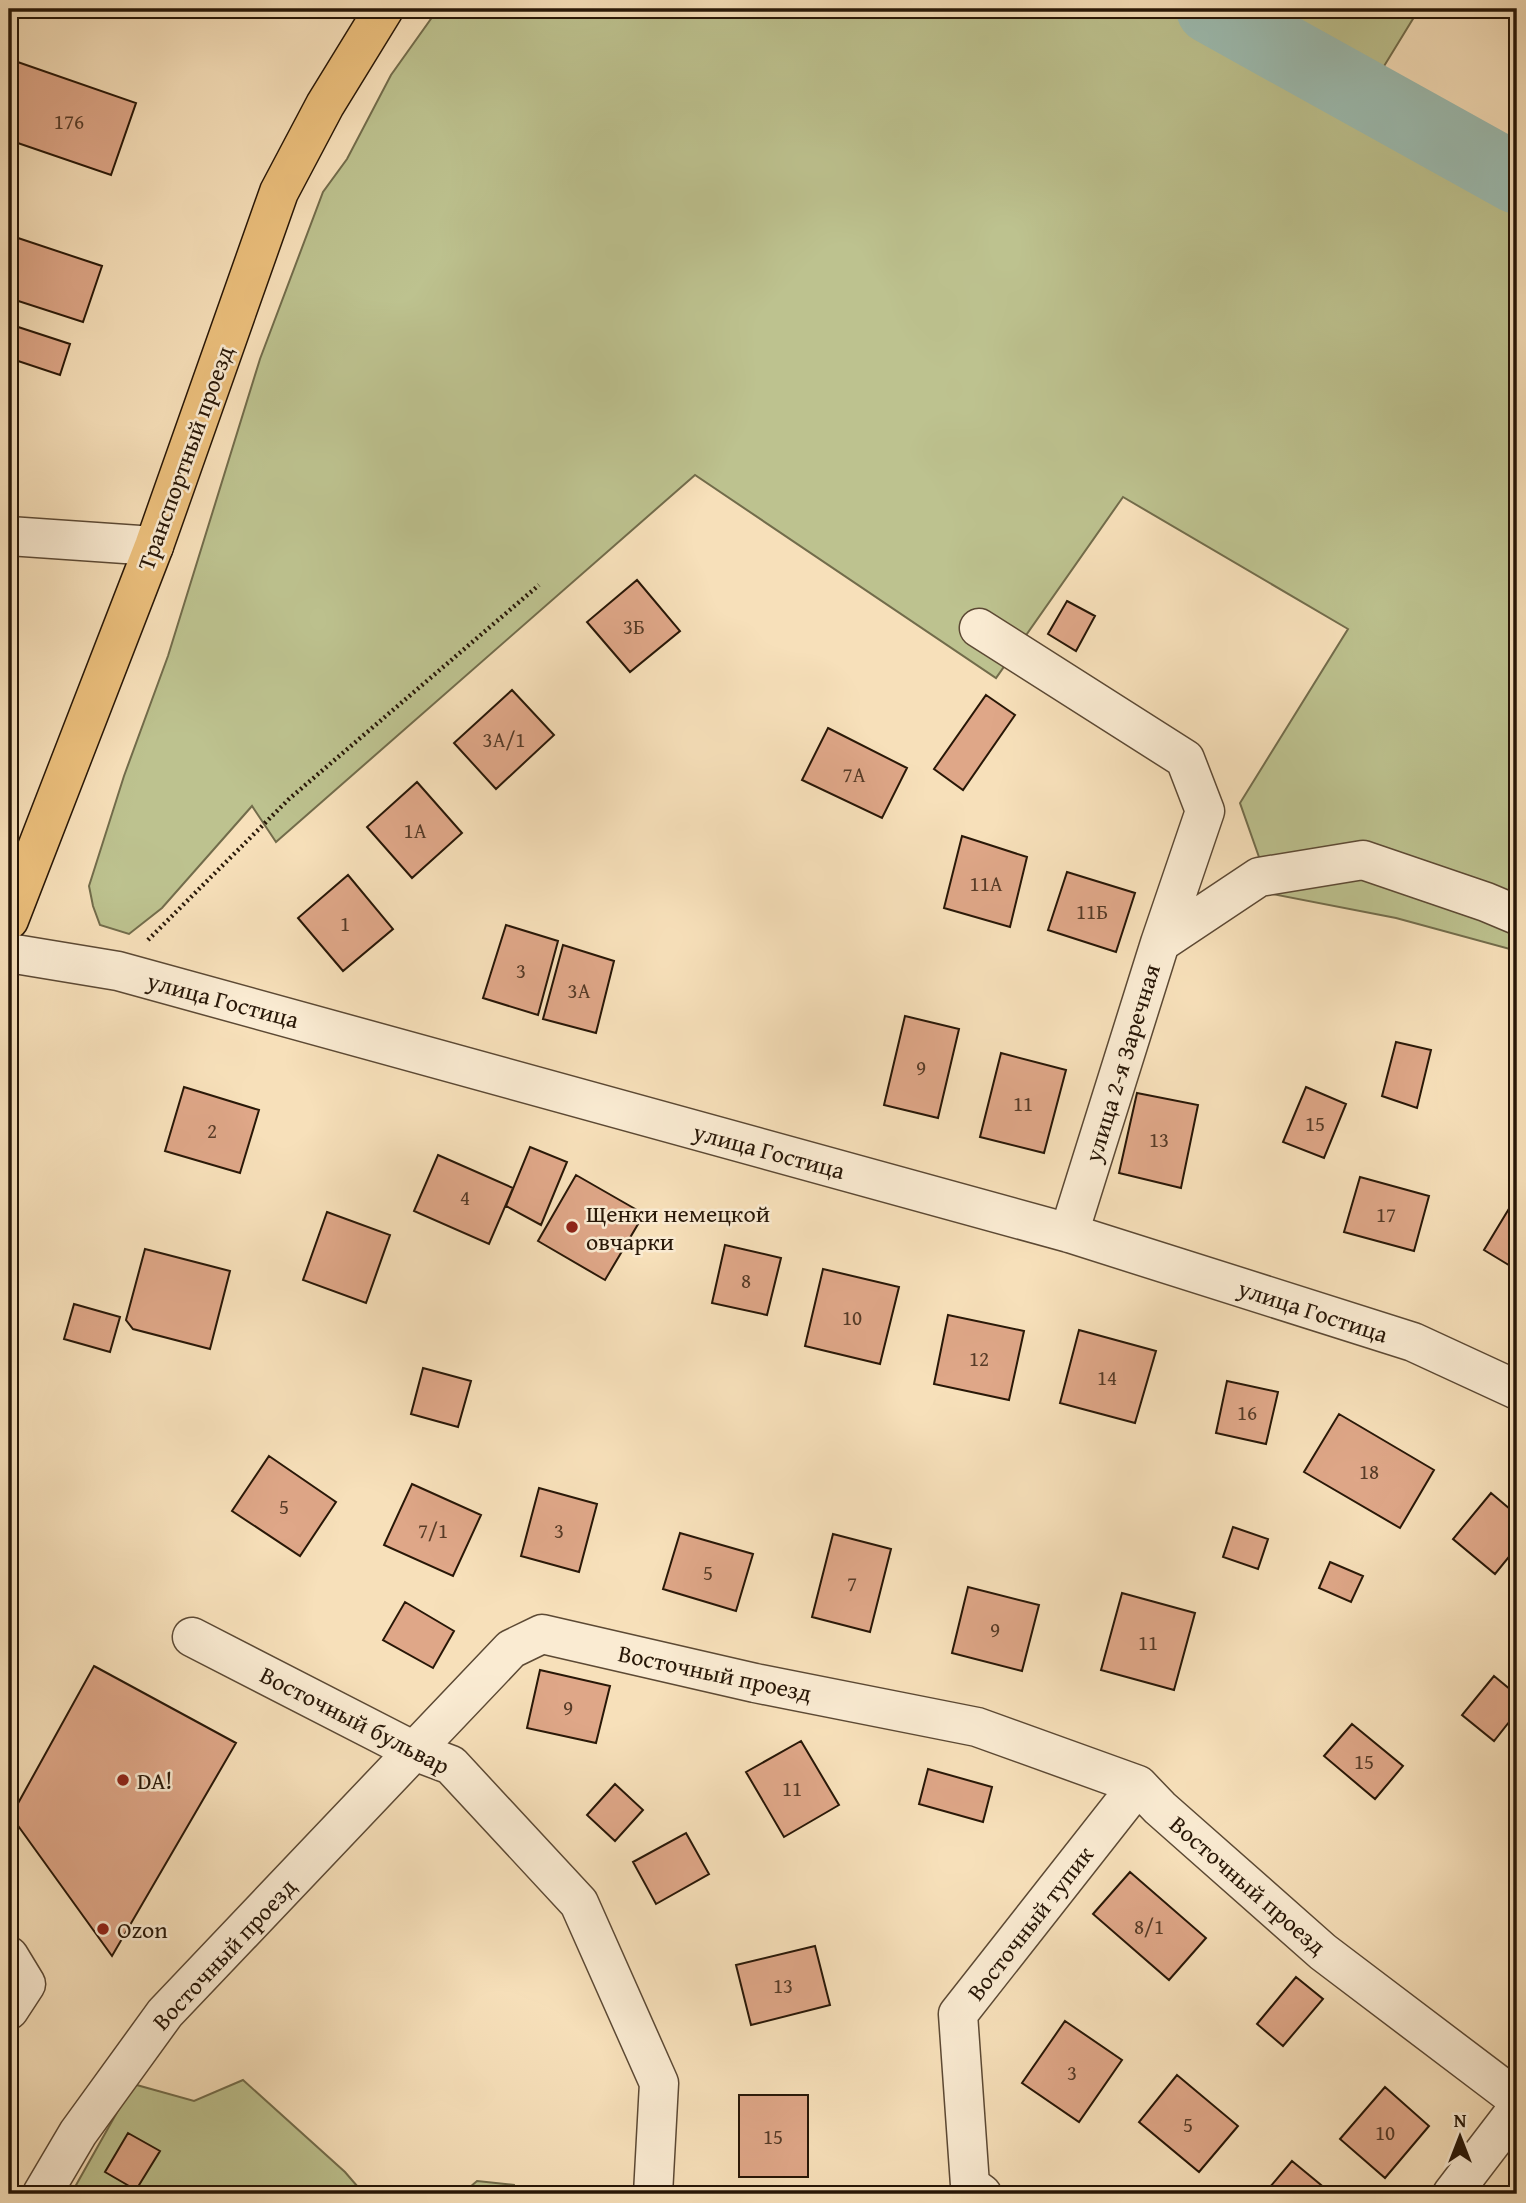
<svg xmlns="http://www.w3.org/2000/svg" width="1526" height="2203" font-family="'Gentium Book Plus',serif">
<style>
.green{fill:#bdc28f;stroke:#726c4b;stroke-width:2}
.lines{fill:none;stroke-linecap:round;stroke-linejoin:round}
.river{stroke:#9dbdb2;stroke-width:70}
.building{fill:#dfa788;stroke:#281707;stroke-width:2}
.minor-casing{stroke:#5c4934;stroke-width:41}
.major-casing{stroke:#281707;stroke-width:41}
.path{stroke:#281707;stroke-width:4.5;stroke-dasharray:2 3.5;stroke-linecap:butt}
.minor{stroke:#faebd2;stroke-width:38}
.major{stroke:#ecc07d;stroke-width:38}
.poi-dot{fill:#8f2418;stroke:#faebd2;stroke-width:2.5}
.labels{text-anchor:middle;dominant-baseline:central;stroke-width:5;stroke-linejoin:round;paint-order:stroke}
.number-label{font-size:21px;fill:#563b27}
.street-label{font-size:24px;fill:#281707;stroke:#faebd2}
.poi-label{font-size:24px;fill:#281707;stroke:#faebd2;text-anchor:start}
</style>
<rect width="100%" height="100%" fill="#f7e0ba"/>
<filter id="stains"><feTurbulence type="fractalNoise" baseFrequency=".00286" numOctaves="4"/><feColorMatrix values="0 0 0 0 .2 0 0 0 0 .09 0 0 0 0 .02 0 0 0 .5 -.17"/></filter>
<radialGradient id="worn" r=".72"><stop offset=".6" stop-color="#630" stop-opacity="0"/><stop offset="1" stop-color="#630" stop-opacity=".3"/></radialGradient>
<path class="green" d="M438,9H1419L1381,71L1517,142V951L1396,918L1272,894L1240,803L1348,629L1123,497L996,678L695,475L276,842L252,806L162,908L129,934L100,925L93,906L89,886L124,776L168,656L260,359L323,192L347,159L391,75Z
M243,2080L345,2172L364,2194H71L133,2084L194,2101Z
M477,2181L514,2185L515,2194H462Z"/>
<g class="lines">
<path class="river" d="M1211,9L1517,179"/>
</g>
<path class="building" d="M9,59L136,103L111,175L9,140Z
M9,235L102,266L83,322L9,298Z
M9,324L70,344L60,375L9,358Z
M637,580L680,631L630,672L587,622Z
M1067,601L1095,616L1076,651L1048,634Z
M512,690L554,735L496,789L454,743Z
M986,695L1015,715L963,790L934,769Z
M828,728L907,768L882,818L802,780Z
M417,782L462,833L412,878L367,827Z
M962,836L1027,857L1010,927L944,908Z
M1067,872L1135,893L1116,952L1048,930Z
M348,875L393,929L343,971L298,918Z
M506,925L558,941L538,1015L483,998Z
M563,945L614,961L596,1033L543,1019Z
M905,1016L959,1029L938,1118L884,1105Z
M1396,1042L1431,1050L1417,1108L1382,1096Z
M1001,1053L1066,1070L1044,1153L980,1137Z
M184,1087L259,1110L240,1173L165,1151Z
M1306,1087L1346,1104L1324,1158L1283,1142Z
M1137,1093L1198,1105L1181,1188L1119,1173Z
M530,1147L567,1162L541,1225L506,1206Z
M438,1155L513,1188L489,1244L414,1211Z
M576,1175L644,1214L605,1280L538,1241Z
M1360,1177L1429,1196L1414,1251L1344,1232Z
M1513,1202L1517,1204V1270L1484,1250Z
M327,1212L390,1235L366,1303L303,1280Z
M725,1245L781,1258L767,1315L712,1303Z
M145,1249L230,1271L210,1349L133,1329L126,1320Z
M823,1269L899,1287L880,1364L805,1346Z
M74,1304L120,1317L110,1352L64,1339Z
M948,1315L1024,1331L1009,1400L934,1384Z
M1079,1330L1156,1351L1135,1423L1060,1403Z
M423,1368L471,1381L458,1427L411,1414Z
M1227,1381L1278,1392L1266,1444L1216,1433Z
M1339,1414L1434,1470L1400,1528L1304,1472Z
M269,1456L336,1502L300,1556L232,1511Z
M412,1484L481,1515L453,1576L384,1545Z
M539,1488L597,1504L579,1572L521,1556Z
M1491,1493L1517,1515V1547L1495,1574L1453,1539Z
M1233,1527L1268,1539L1258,1569L1223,1557Z
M680,1533L753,1554L736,1611L663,1589Z
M833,1534L891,1549L870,1632L812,1617Z
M1330,1562L1363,1576L1351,1602L1319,1588Z
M968,1587L1039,1605L1022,1671L952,1653Z
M1122,1593L1195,1613L1174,1690L1101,1670Z
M405,1602L454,1631L433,1668L383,1640Z
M94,1666L236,1743L112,1956L11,1816Z
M540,1670L610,1686L596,1743L527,1728Z
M1494,1676L1517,1695V1712L1494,1741L1462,1715Z
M1352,1724L1403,1766L1375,1799L1324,1756Z
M801,1741L839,1805L784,1837L746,1772Z
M928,1769L992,1787L983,1822L919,1804Z
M615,1784L643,1810L615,1841L587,1815Z
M686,1833L709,1874L656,1904L633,1862Z
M1130,1872L1206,1938L1169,1980L1093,1914Z
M815,1946L830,2005L751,2025L736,1965Z
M1296,1977L1323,1999L1283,2046L1257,2024Z
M1065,2021L1122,2060L1079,2122L1022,2083Z
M1177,2075L1238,2126L1199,2172L1139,2122Z
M1385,2087L1429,2126L1385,2178L1340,2139Z
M739,2095H808V2177H739Z
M128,2133L160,2151L136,2190L105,2172Z
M1292,2161L1332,2194H1264Z"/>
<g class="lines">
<g class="minor-casing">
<path id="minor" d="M9,536L154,546
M979,628L1185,759L1205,811L1160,943
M9,953L118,971L1069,1233L1413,1342L1517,1390
M1069,1233L1160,943L1259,877L1363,860L1486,902L1517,915
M192,1637L414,1751L451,1765L579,1903L659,2083L653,2194
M9,1956L26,1984L9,2010
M42,2194L78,2133L165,2013L511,1649L542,1634L755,1683L977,1727L1138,1785L1160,1808L1323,1952L1517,2099
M982,2194L970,2185L958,2014L1138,1785
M1452,2194L1517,2109"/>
</g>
<g class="major-casing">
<path id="major" d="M9,920L154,546L279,192L325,105L384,9"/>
</g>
<path class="path" d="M148,940L289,799L539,585"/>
<use href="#minor" class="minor"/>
<use href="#major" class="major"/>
</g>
<g class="poi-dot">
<circle cx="572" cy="1227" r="7"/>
<circle cx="123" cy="1780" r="7"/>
<circle cx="103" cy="1929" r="7"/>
</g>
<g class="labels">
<g class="number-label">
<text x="69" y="121">176</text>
<text x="634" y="626">3Б</text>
<text x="504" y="739">3А/1</text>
<text x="854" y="774">7А</text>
<text x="415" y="830">1А</text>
<text x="986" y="883">11А</text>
<text x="1092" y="911">11Б</text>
<text x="345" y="923">1</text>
<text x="521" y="970">3</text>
<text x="579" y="990">3А</text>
<text x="921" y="1067">9</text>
<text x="1023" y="1103">11</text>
<text x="1315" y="1123">15</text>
<text x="212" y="1130">2</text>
<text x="1159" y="1139">13</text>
<text x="465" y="1197">4</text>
<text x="1386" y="1214">17</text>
<text x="746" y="1280">8</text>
<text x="852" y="1317">10</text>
<text x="979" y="1358">12</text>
<text x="1107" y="1377">14</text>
<text x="1247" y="1412">16</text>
<text x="1369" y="1471">18</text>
<text x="284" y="1506">5</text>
<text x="433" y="1530">7/1</text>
<text x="559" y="1530">3</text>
<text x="708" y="1572">5</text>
<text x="852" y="1583">7</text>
<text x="995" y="1629">9</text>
<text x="1148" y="1642">11</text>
<text x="568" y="1707">9</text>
<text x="1364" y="1761">15</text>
<text x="792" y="1788">11</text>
<text x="1149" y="1926">8/1</text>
<text x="783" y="1985">13</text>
<text x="1072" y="2072">3</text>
<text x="1188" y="2124">5</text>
<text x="1385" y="2132">10</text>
<text x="773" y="2136">15</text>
</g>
<g class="street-label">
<text transform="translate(185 458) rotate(-70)">Транспортный проезд</text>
<text transform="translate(223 1000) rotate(15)">улица Гостица</text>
<text transform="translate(1122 1063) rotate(-73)">улица 2-я Заречная</text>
<text transform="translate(769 1151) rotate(15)">улица Гостица</text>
<text transform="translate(1313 1311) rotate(18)">улица Гостица</text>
<text transform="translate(715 1673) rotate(12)">Восточный проезд</text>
<text transform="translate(355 1720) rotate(27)">Восточный бульвар</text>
<text transform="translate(1248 1885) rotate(41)">Восточный проезд</text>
<text transform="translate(1030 1923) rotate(-52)">Восточный тупик</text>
<text transform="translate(224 1954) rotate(-47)">Восточный проезд</text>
</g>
<g class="poi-label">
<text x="586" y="1213">Щенки немецкой<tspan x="586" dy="28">овчарки</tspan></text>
<text x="137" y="1780">DA!</text>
<text x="117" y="1929">Ozon</text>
</g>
</g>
<rect width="1526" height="2203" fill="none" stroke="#f7e0ba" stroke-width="35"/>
<rect x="10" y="10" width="1505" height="2182" fill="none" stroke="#281707" stroke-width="3.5"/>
<rect x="18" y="18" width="1491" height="2168" fill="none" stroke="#281707" stroke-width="2"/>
<g transform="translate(1460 2137)" stroke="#faebd2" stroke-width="5" paint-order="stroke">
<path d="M0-5L12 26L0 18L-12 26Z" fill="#281707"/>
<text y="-10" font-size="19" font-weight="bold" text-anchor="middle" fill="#281707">N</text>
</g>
<rect width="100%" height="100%" filter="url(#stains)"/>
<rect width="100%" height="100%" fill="url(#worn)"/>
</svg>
